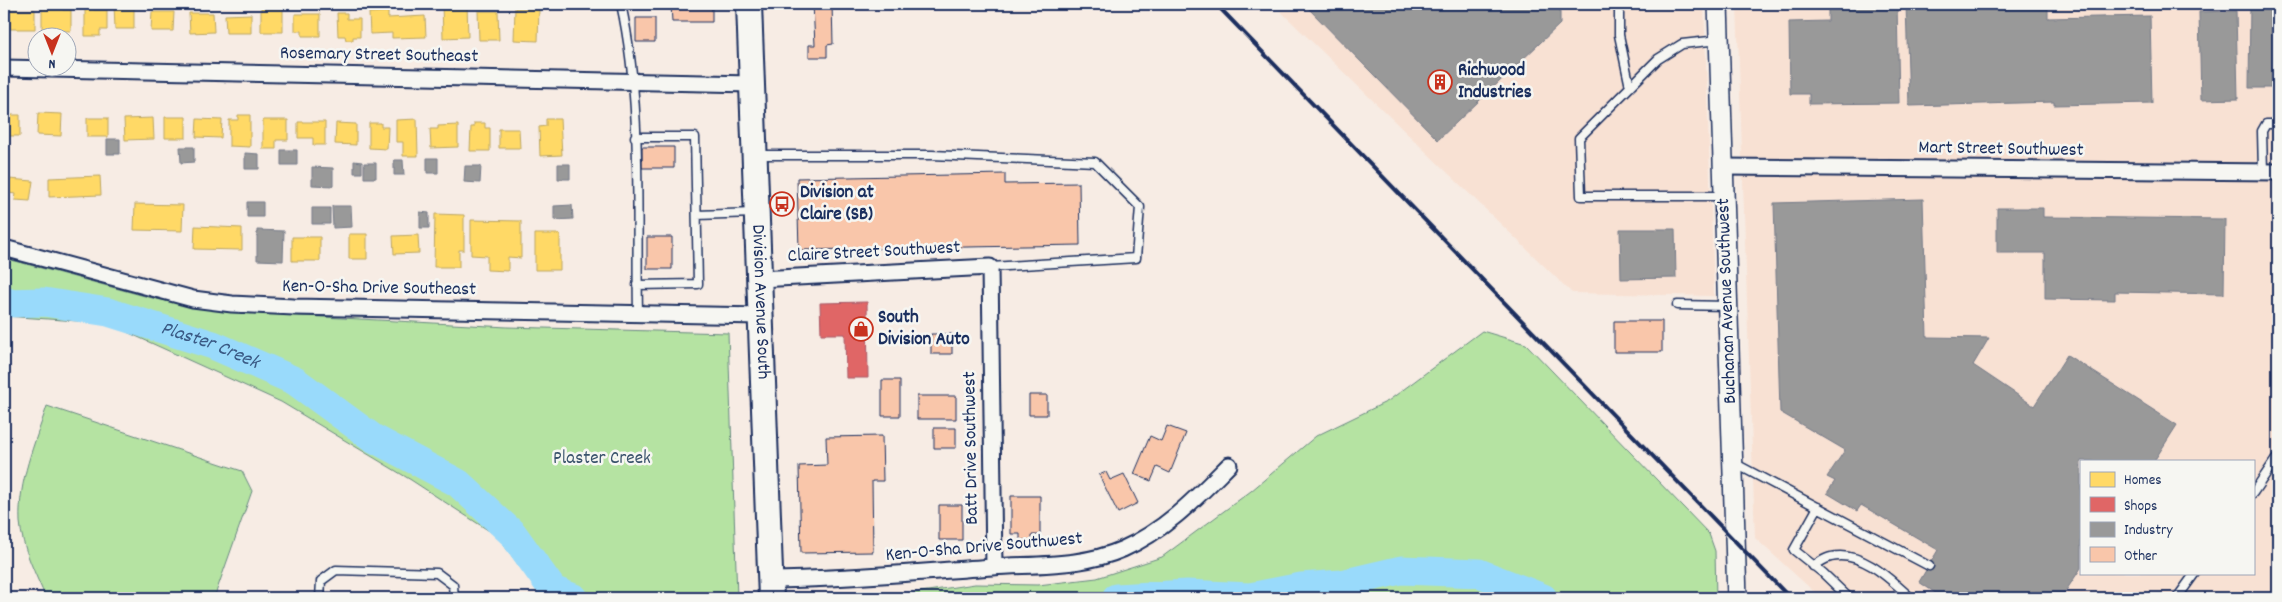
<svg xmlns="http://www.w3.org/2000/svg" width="2282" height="602" font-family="Dekko,sans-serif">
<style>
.built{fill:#f8e1d3;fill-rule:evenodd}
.green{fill:#b5e3a2;stroke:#688980}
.homes{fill:#ffd966;stroke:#bba664}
.shops{fill:#e06666;stroke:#a55664}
.industry{fill:#999;stroke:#737987}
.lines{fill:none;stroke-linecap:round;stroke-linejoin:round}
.river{stroke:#99dafb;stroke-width:29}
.building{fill:#f9c6aa;stroke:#1b2f5e}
.service-casing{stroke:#1b2f5e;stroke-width:11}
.minor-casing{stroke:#1b2f5e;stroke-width:19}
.tertiary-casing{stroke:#1b2f5e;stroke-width:22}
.primary-casing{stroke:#1b2f5e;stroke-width:28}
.service{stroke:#f6f6f2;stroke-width:8}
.minor{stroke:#f6f6f2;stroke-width:15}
.tertiary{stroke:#f6f6f2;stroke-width:19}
.primary{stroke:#f6f6f2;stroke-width:24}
.rail{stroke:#1b2f5e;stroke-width:4}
.labels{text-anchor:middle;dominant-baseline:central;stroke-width:5;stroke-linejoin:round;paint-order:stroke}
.street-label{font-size:19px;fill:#1b2f5e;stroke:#f6f6f2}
.poi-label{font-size:19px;font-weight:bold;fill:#1b2f5e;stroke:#f6f6f2;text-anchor:start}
.park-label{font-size:19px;fill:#3a536c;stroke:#f6f6f2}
.water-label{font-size:20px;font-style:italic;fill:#3a5a85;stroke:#f6f6f2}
</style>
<rect width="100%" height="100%" fill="#f7ece4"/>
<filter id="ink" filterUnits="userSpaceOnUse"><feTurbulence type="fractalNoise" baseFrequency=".02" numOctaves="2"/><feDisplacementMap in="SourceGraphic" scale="10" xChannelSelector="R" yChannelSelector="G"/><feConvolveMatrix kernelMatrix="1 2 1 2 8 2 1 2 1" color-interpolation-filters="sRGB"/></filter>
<g filter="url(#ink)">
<path class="built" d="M1273,4H1704L1714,296L1572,293Z
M1737,4H2278V598H1821L1755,538ZM2081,461H2253V573H2081Z"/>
<path class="green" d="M4,258L156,299L230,312L507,327L728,333L737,598H543L497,536L411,480L281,402L107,323L4,316Z
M1482,331L1526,344L1709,534L1715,551L1716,598H812L894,596L975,584L1038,585L1097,578L1162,557L1251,491L1316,436L1388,401Z
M47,406L242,471L252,491L214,598H46C36,575 22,548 20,522C18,481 35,443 47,406Z"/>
<path class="homes" d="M42,4H64L63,10H71V31L42,30Z
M114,4H134V29H115Z
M442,4H467L468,37L443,38Z
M85,5H94V10H107V30H100V36H85Z
M261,8H283V32H261Z
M515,8L539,9L538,41L514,40Z
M10,10H35V29H10Z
M478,11H498L499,40H479Z
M152,12H174L173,31H151Z
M388,12V18L425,16L426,37L392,38V33L370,34L369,13Z
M189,13H213L214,32L190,33Z
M337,13H347V19H360V37H353V40H346L345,36H338Z
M251,14V33H226L225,15Z
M295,14H320V36H302V31H295Z
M38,113L62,114L61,136L37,135Z
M4,115H20V136H4Z
M238,115H250V147L229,146V120H238Z
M165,117H186V138H165Z
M87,118H108V137H87Z
M153,118L154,139L125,140L124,119Z
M197,119L222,120L221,138L196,137Z
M417,119L418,156H403V142H396V120Z
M546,119H560L562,155L540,156L539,127L546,126Z
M263,120H288V140H276V149H263Z
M298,122H325V145H313V138H298Z
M336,123L356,124V145L335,144Z
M369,123H381V127H388L387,149L369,148Z
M474,123H485V128H490V151H470L471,127H474Z
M458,125V147L431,148L430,129H438V126Z
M499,129H519L520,148H499Z
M100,176L101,195L49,197V178Z
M9,179L33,181L30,201L15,200L16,194L8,193Z
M135,204L183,205L182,231L134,230Z
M435,214L464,215V250H459V267H434Z
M471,220L521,221V258L508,257V271L487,270V256L471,255Z
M195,226L242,228V250L194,249Z
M349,234H367V259H349Z
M535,234H560V270H535Z
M418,235L419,253L394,254L393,236Z
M292,237H320V261H292Z"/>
<path class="shops" d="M867,302L868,378H846L845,334H821L820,303Z"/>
<path class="industry" d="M1304,4H1560V24L1438,140Z
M1828,4H1897L1899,103L1809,104V94H1790L1789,22L1828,21Z
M1906,4H2048V18L2150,16L2152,103L2054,105V102L1909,106Z
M2250,4H2278V88H2249Z
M2236,11L2238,99L2201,100L2199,12Z
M107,139H120V154H107Z
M180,147H194V162L181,163Z
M281,150H297V165H281Z
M245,153L259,154V169H245Z
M427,158H438V173H427Z
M394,160H403L404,175H394Z
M354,161L362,162V173H354Z
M364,163H376V178H364Z
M558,164H570V179H558Z
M465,166H481L480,183L464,182Z
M312,167L333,168V186L312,185Z
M1923,199L1927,337L1989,338L1973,365L2034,406L2067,355L2177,425L2154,461H2081V568L2061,598H1943L1919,582L1938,550L1861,505L1857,511L1827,493L1835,481L1827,477L1845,450L1780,412L1774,203Z
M247,202H263V217H247Z
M572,205L573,219L554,220V206Z
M332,206H351L352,227L333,228Z
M312,208H330V224H312Z
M1997,208H2043V217L2225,219L2224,294L2115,292V300L2045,299V253H1997Z
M420,212L429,213V228H420Z
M1620,229H1675L1676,278L1621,279Z
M257,230L284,231L283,261L257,260Z"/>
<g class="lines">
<g class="river">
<path id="s1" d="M4,303L44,302L108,312L213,345L295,381L373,438L458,483L513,534L553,590L574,598"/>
<path d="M1116,598L1187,594L1250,597L1301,587L1341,584L1401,570L1479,573L1543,598"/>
</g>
</g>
<path class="building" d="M671,4H712V22H672Z
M813,4H832L833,44L827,45V57H809V45H815Z
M636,18H655V42H636Z
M642,147H674V168H642Z
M1005,174V184L1079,183L1080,245L799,250L797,178Z
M647,237H672V269H647Z
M1614,321H1662V352H1614Z
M931,334H952V354H931Z
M882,380H900V416H882Z
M1029,395H1047V415H1029Z
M917,396H956V419H917Z
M1167,426L1186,433L1170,473L1157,467L1151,481L1134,474L1150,436L1161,441Z
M934,428H956V448H934Z
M882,436L883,481H872L873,552L801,553L799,466L827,465L826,437Z
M1106,472L1110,480L1124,474L1138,503L1118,513L1099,475Z
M1011,496H1040V535H1032V540H1020V534H1011Z
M939,505H962V540H939Z"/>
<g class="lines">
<g class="service-casing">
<path id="service" d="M621,4C643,103 636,212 638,314
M1619,4V35L1630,87
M1719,40L1682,44L1658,59L1579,138L1581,196H1724
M635,137H695L698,284L637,285
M756,155H932L1095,162L1140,207L1136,258L990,267
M2263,172L2262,131L2266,124H2278
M697,215L754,213
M1677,305L1728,306
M1734,463L1929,566
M2253,493L2278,456
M1818,507L1794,550L1823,573L1849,598
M1813,566C1819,563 1825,558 1831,557C1862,550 1891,580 1911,598
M320,598L321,581L336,570L437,573L453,585L454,598
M2177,598L2195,573"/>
</g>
<g class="minor-casing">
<path id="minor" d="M4,68L752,84
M1723,167L2278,172
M4,248L193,299L232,304L294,307L760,316
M759,279L990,267L994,567
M770,580C845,579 919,572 993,567C1037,564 1082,567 1123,549C1166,530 1197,497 1229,465"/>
</g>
<g class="tertiary-casing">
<path id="tertiary" d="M1718,4L1737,598"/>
</g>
<g class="primary-casing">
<g id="primary">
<path id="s2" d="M749,4L771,598"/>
</g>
</g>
<use href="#service" class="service"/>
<use href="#minor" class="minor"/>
<use href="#tertiary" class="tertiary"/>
<use href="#primary" class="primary"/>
<path class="rail" d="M1216,4L1790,598"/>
</g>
</g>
<defs>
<g id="building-ring" transform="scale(1.25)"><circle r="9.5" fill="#f6f6f2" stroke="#c8321e" stroke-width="1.5"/><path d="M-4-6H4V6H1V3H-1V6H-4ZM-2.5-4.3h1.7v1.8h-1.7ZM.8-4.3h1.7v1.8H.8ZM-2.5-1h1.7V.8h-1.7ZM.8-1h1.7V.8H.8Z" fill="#c8321e"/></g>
<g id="bus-ring" transform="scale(1.25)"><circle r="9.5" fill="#f6f6f2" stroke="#c8321e" stroke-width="1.5"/><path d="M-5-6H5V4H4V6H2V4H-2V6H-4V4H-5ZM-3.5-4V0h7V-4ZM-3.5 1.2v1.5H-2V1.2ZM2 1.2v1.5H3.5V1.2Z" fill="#c8321e"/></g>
<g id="shop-ring" transform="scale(1.25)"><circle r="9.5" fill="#f6f6f2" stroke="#c8321e" stroke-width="1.5"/><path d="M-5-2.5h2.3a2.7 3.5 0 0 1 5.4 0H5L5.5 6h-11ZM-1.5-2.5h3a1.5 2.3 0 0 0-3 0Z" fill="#c8321e"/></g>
</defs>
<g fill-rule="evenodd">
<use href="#building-ring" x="1440" y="82"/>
<use href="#bus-ring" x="782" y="204"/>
<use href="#shop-ring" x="861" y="329"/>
</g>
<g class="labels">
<g class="street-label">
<text transform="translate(379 56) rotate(1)">Rosemary Street Southeast</text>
<text transform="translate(2001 150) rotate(1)">Mart Street Southwest</text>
<text transform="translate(874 253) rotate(-3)">Claire Street Southwest</text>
<text transform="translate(379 289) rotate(1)">Ken-O-Sha Drive Southeast</text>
<text stroke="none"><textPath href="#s2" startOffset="298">Division Avenue South</textPath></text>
<text transform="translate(1728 301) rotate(-92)">Buchanan Avenue Southwest</text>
<text transform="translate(972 448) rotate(-91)">Batt Drive Southwest</text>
<text transform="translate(984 548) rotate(-5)">Ken-O-Sha Drive Southwest</text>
</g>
<g class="poi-label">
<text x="1458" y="71">Richwood<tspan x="1458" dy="22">Industries</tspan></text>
<text x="800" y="193">Division at<tspan x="800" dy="22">Claire (SB)</tspan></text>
<text x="878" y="318">South<tspan x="878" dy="22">Division Auto</tspan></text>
</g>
<g class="park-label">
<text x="602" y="459">Plaster Creek</text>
</g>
<g class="water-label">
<text stroke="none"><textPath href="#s1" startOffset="212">Plaster Creek</textPath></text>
</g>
</g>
<rect width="2282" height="602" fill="none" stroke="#f6f6f2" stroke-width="20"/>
<rect x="10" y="10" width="2262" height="582" fill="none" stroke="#1b2f5e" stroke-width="2" filter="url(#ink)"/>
<rect x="2080" y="460" width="175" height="115" fill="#f6f6f2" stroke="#9ea6b7"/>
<rect x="2090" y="472" width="25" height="15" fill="#ffd966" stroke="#9ea6b7"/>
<text x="2124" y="484" font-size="15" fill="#1b2f5e">Homes</text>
<rect x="2090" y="497" width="25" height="15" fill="#e06666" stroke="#9ea6b7"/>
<text x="2124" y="510" font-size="15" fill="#1b2f5e">Shops</text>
<rect x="2090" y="522" width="25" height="15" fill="#999999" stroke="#9ea6b7"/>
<text x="2124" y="534" font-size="15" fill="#1b2f5e">Industry</text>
<rect x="2090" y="547" width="25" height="15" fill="#f9c6aa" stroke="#9ea6b7"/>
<text x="2124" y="560" font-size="15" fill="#1b2f5e">Other</text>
<g transform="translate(52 52) rotate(180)"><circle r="24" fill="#f6f6f2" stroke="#9ea6b7"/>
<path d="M0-4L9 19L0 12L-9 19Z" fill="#c8321e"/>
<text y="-8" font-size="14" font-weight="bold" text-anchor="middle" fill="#1b2f5e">N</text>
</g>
</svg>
